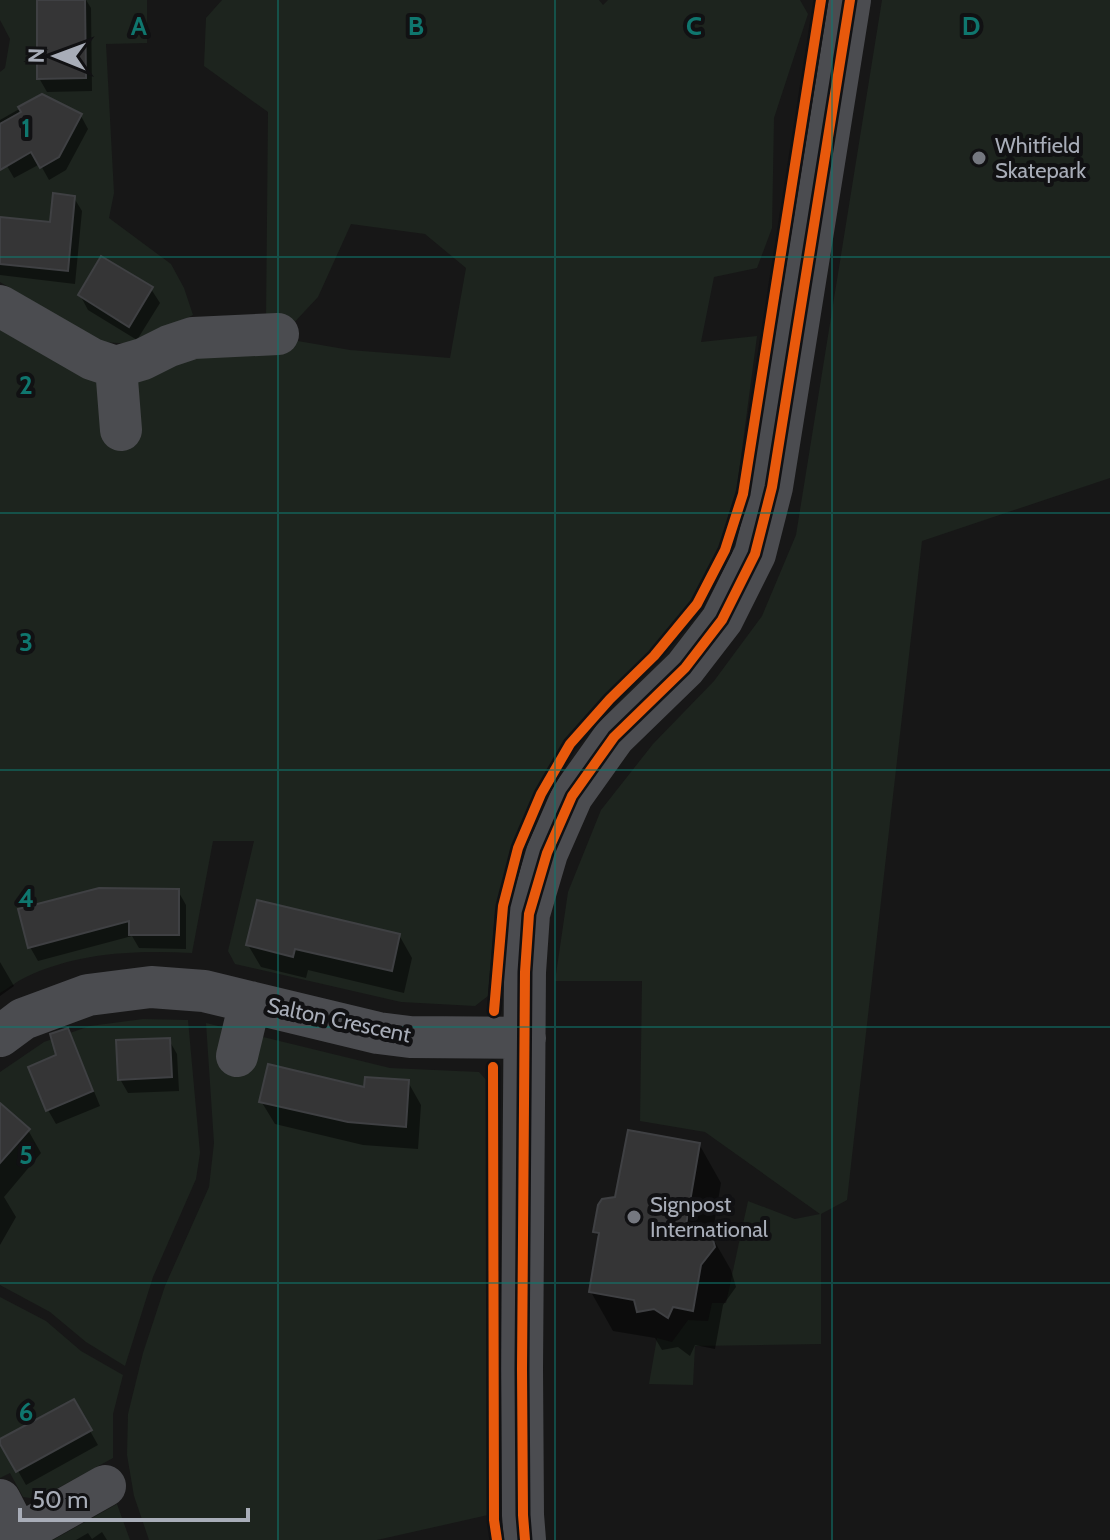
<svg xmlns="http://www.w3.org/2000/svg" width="1110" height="1540" font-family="Cabin,sans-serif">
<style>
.green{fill:#1d241e}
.shadow{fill:#0007}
.building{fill:#353536;stroke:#3f4043;stroke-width:2}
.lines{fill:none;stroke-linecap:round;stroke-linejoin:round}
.minor{stroke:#4b4c50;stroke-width:42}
.cycleway-casing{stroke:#111113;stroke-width:15}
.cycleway{stroke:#e8590c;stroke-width:10}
.grid{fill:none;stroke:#0f766e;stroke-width:2;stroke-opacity:0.55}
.poi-dot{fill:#757880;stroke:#111113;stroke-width:3}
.labels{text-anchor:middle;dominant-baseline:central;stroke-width:8;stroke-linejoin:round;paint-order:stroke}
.poi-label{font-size:22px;fill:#a8adb8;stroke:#111113;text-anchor:start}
.street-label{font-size:22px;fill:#a8adb8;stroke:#111113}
.grid-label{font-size:26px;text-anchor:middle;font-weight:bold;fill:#0f766e;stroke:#111113;stroke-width:8;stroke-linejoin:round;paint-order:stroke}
</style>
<rect width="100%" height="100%" fill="#171717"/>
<path class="green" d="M0,0H147V43L106,44L114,193L109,218L171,264L184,288L193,315L134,344L102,342L0,282V72L5,68L10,39L0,20Z
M222,0H599L603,5L608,0H800L808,14L774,118L772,228L757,268L714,277L701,342L757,336L737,487L718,550L690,602L651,651L564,741L536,791L513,847L495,910L488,996L475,1006L401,1002L235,964L228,951L254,841H213L192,953C137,950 78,952 26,977C17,981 9,988 0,993V320L132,386L145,367L292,340L350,350L450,358L466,268L425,234L351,224L318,297L289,328L266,322L268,112L204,66L206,18Z
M882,0H1110V478L922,541L847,1200L821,1214V1344L695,1346L693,1385L649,1384L657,1338L672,1342L688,1320L708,1321L712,1303H726L748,1201L795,1219L820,1214L705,1132L640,1121L642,981H555L568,892L601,810L653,744L714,681L762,616L796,535Z
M143,1019L188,1020L200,1153L196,1179L153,1277L125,1366L86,1342L50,1312L0,1285V1072L44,1042L90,1026Z
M206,1023L390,1068L479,1072L489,1083L488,1515L377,1540H149L134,1496L127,1455L128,1414L143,1353L165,1286L209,1187L214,1143Z
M0,1297L46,1321L81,1351L123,1375L113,1414V1458L38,1499L23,1497L10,1473L0,1478Z
M117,1504L130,1540H53Z"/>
<path class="shadow" d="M39,0H86L91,8L92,91L47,92L39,78Z
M42,96L81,116L88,129L66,170L49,180L40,164L14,178L0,154V120Z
M74,198L82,211L75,284L0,275V219L52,224Z
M151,289L160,303L137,340L88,310L80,295Z
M178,891L186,905V949L139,948L132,936L38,961L30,947Z
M399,935L412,958L404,993L308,970L306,978L261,967L248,945Z
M0,962L14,986L0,996Z
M67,1031L75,1045L100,1106L56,1124L48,1110L58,1056Z
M169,1040L177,1054L179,1091L128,1093L120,1079Z
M408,1082L421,1105L418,1149L363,1145L275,1124L261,1101L366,1089Z
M0,1105L28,1130L41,1153L4,1197L16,1217L0,1245Z
M699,1144L721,1183L712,1237L731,1270L736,1287L723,1305L715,1349L695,1345L690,1356L678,1347L662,1350L655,1338L613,1331L591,1292L600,1240L595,1232L617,1199Z
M73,1401L98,1445L26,1485L1,1441Z
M102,1532L107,1540H76L88,1533L92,1539Z"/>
<path class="building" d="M37,0H85L86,78L37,79Z
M42,94L82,114L59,157L40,168L31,152L0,170V124L21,112L18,107Z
M53,193L75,196L68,271L0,264V217L50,222Z
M101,256L153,287L129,327L78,295Z
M99,888L179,889V935H129V921L28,948L18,909Z
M257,900L400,934L392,971L295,949L293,957L246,945Z
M68,1028L93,1091L46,1111L28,1067L56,1055L50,1034Z
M170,1038L172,1077L118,1080L116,1040Z
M268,1064L364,1087L365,1077L409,1080L406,1127L348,1122L259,1102Z
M0,1103L30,1129L0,1163Z
M628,1130L700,1143L686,1225L710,1229L715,1247L701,1265L693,1311L673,1307L668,1318L654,1309L637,1312L634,1300L589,1292L599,1233L593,1232L598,1205L602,1199L615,1197Z
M74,1399L92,1430L16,1472L0,1444V1439Z"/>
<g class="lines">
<path class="minor" d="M0,306L92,359L116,367L143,359L169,346L193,338L278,334
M116,367L121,430
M0,1036L23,1019L88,995L151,987L204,991L378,1033L410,1037L525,1038
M237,1056L250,1002
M0,1500L18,1535
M9,1540L105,1486
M525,1540L523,1515L522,1369L525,972L529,914L547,853L572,796L614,737L685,668L722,620L755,554L772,487L850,0"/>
<g class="cycleway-casing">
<path id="cycleway" d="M494,1011L503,906L518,848L541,794L570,744L610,699L654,656L697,604L725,550L743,494L821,0
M493,1067L494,1520L497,1540
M525,1540L523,1515L522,1369L525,972L529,914L547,853L572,796L614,737L685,668L722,620L755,554L772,487L850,0"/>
</g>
<use href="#cycleway" class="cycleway"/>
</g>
<path class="grid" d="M278,0V1540M555,0V1540M832,0V1540M0,257H1110M0,513H1110M0,770H1110M0,1027H1110M0,1283H1110"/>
<g class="poi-dot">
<circle cx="979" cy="158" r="8"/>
<circle cx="634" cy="1217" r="8"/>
</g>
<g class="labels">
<g class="poi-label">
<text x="995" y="145">Whitfield<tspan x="995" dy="25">Skatepark</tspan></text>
<text x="650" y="1204">Signpost<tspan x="650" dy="25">International</tspan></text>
</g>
<g class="street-label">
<text transform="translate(339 1020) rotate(12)">Salton Crescent</text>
</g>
</g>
<g class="grid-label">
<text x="139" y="35">A</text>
<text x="416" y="35">B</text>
<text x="694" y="35">C</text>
<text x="971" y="35">D</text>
<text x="26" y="137">1</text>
<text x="26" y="394">2</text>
<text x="26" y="651">3</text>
<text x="26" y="907">4</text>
<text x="26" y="1164">5</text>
<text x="26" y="1421">6</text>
</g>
<g transform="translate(56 56) rotate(271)" stroke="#111113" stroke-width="6" paint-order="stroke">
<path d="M0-6L14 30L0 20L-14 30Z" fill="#a8adb8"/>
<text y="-12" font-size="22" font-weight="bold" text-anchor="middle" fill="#a8adb8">N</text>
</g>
<path d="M20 1508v12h228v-12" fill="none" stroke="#a8adb8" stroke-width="4"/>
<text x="32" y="1508" font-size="24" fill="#a8adb8" stroke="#111113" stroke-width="6" paint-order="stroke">50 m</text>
</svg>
